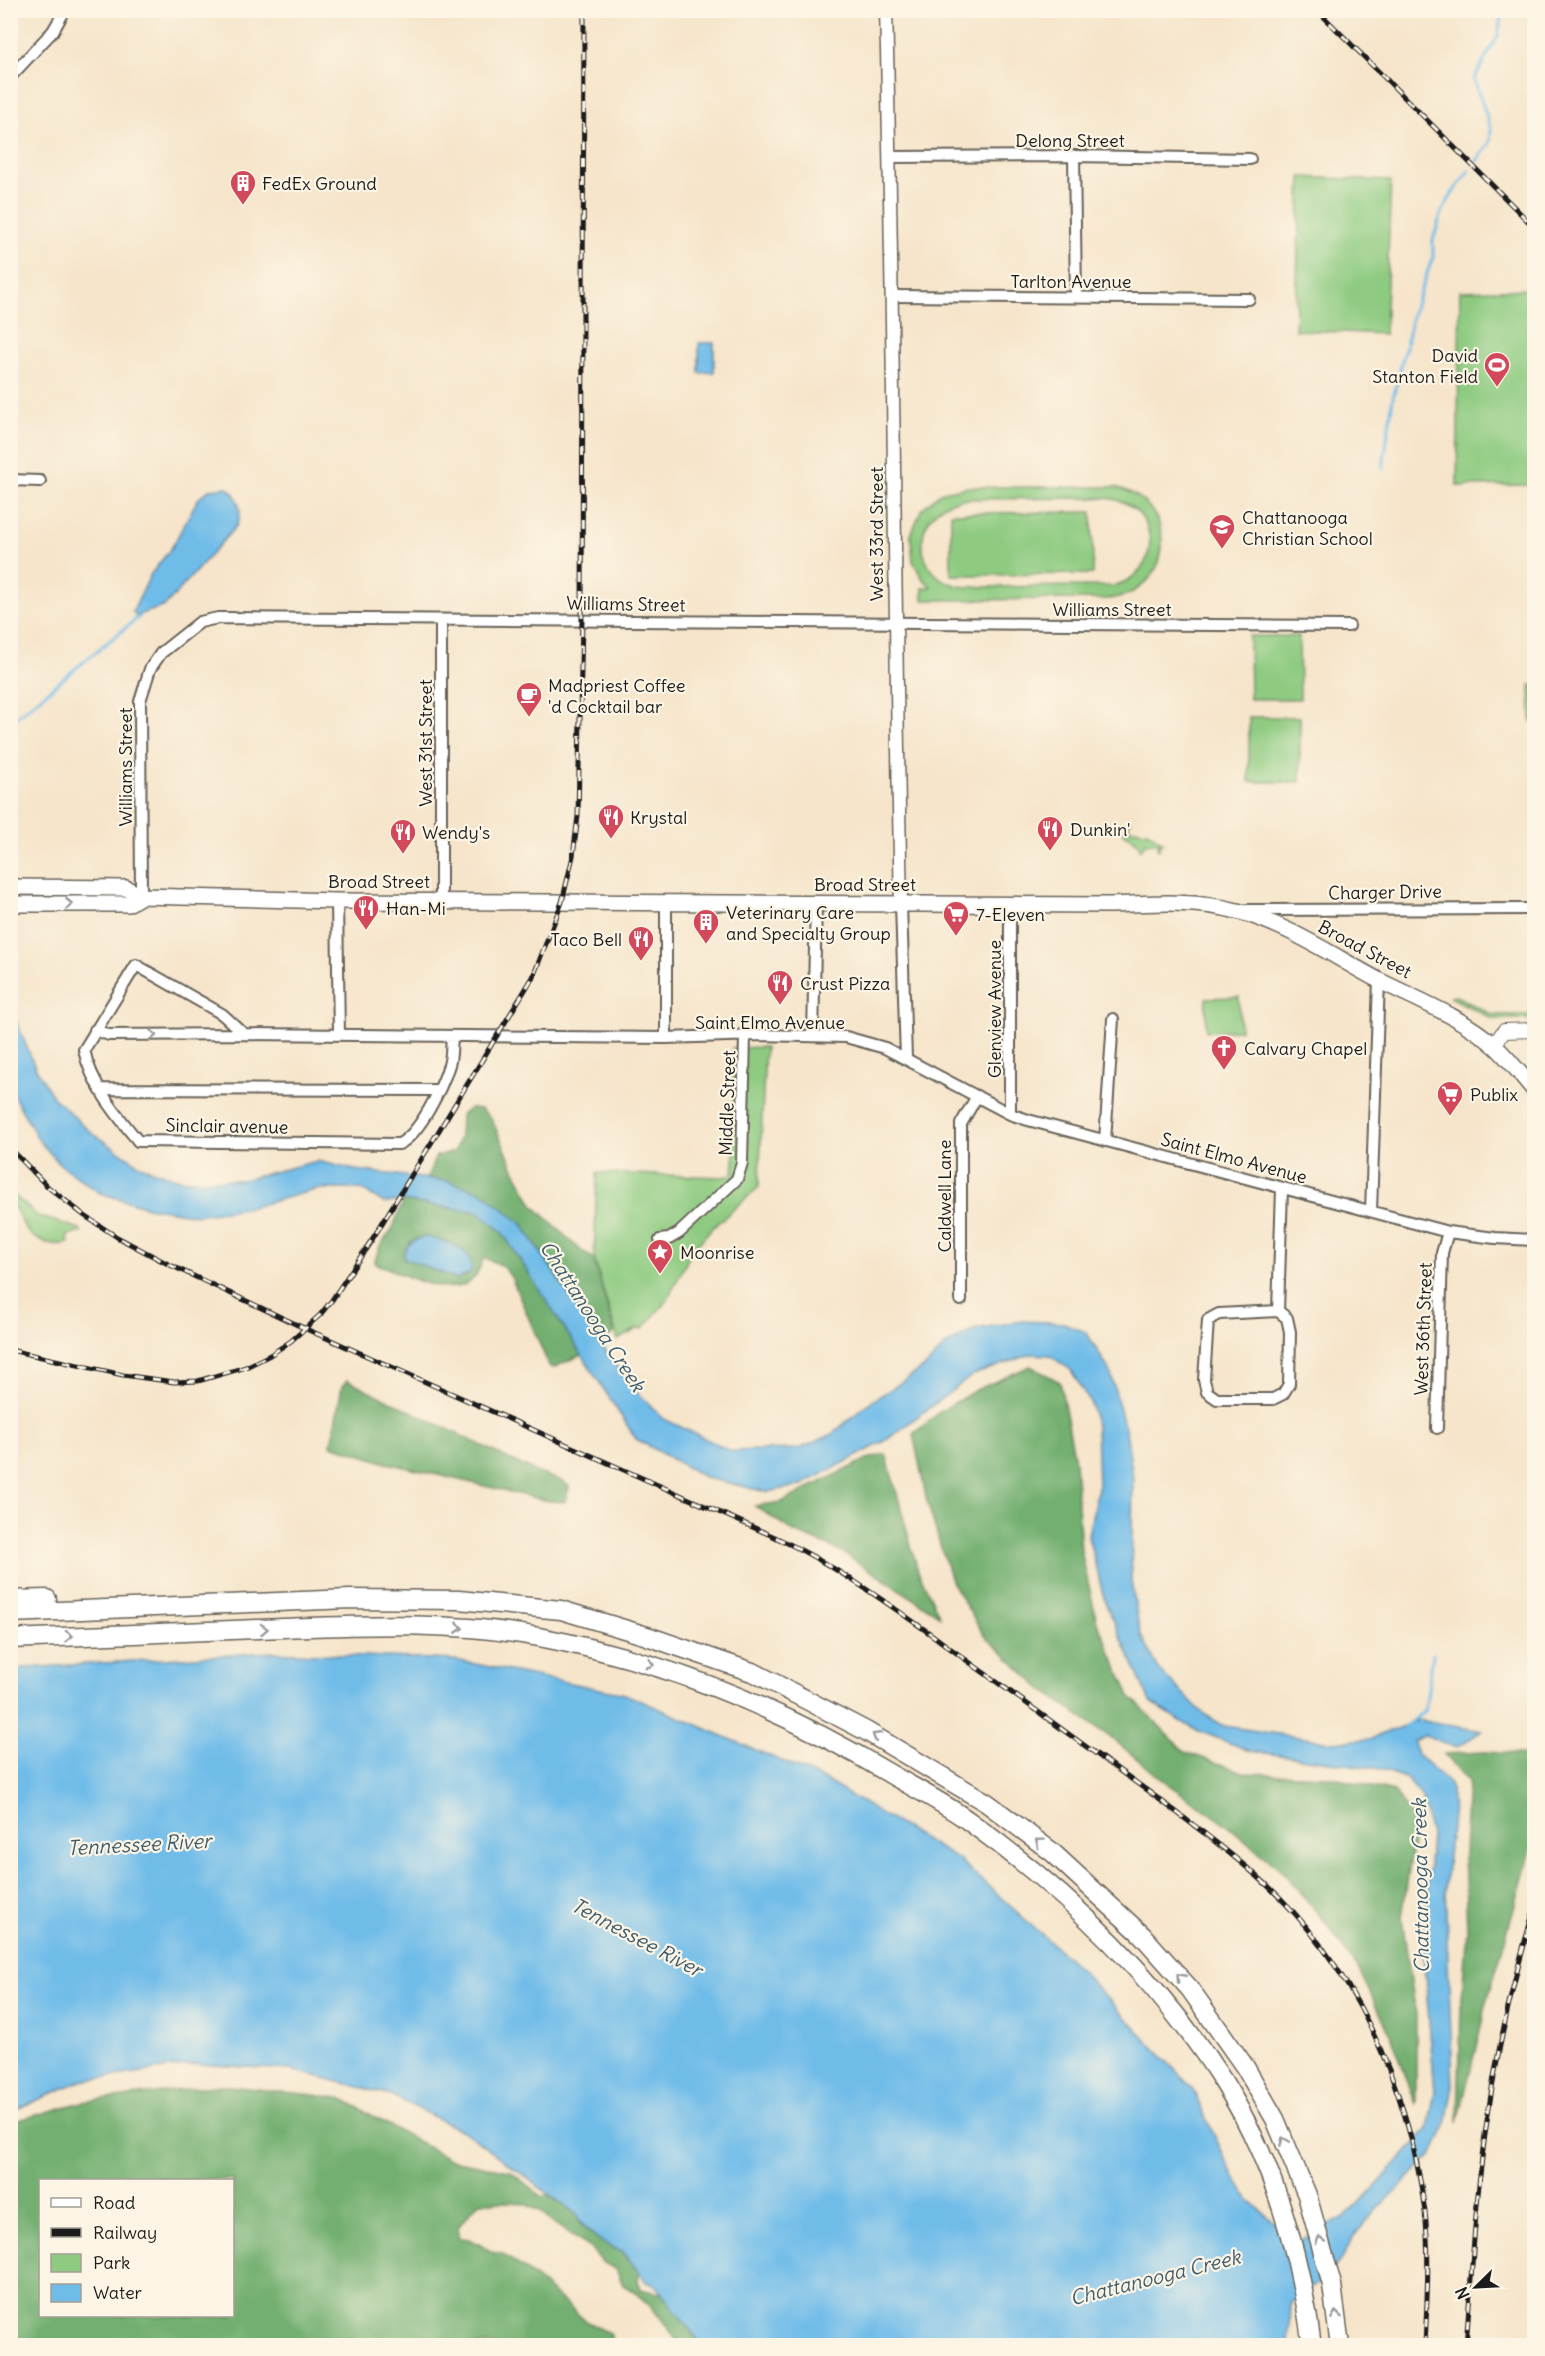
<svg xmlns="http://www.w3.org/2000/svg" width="1545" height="2356" font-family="Delius,sans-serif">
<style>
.green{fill:#8ecb81;stroke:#55744e;stroke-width:1.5;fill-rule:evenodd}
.forest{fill:#72af6f;stroke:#476646;stroke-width:1.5;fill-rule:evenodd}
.water{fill:#6fbce9;stroke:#466c82;stroke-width:1.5}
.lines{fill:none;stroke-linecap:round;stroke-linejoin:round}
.stream{stroke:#6fbce9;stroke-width:3}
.minor-casing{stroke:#686259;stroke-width:14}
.tertiary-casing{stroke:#686259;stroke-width:15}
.secondary-casing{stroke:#686259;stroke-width:16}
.primary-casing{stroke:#686259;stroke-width:18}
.motorway-casing{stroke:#686259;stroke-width:21}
.minor{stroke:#fff;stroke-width:10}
.tertiary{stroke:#fff;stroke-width:12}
.secondary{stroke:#fff;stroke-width:14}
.primary{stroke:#fff;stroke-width:15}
.motorway{stroke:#fff;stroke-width:18}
.rail-casing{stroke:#1c1c1c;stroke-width:5}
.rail{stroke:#fcf5e5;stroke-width:3;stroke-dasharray:9;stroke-linecap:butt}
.oneway{stroke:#999}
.labels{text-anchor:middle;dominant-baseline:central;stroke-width:4.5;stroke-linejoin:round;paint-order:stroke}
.street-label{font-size:18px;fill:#1c1c1c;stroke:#fcf5e5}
.poi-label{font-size:18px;fill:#1c1c1c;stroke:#fcf5e5;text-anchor:start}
.water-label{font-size:20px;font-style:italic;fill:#3d5c6e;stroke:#fcf5e5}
</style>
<rect width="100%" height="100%" fill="#fcf5e5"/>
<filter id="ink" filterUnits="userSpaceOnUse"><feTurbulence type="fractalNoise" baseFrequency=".0167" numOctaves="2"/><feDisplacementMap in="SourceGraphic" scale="12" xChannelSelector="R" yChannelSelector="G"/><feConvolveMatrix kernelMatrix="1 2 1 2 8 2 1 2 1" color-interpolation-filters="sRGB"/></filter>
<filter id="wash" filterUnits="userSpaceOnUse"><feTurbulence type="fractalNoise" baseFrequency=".008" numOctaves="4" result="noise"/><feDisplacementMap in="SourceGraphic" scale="24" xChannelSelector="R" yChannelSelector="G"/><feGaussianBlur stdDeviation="1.35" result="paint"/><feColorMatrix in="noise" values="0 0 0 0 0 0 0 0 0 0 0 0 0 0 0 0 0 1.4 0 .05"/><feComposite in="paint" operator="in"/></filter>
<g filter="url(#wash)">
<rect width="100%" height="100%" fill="#f6e5cb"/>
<path class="green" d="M1301,177L1391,181L1385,334L1295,330Z
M1534,289V485L1457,486L1460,291Z
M1115,487C1182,503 1176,594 1106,599L923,600V588L931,587L921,576L913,561L911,535L921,510L940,493L966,487ZM966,499L1106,498C1160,503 1166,573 1113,586L967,587C908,583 908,504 966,499Z
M1092,512L1093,574L951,575V513Z
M1249,636H1299L1300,699H1250Z
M1530,685H1534V722H1531Z
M1249,717H1300V782H1249Z
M1128,820L1131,821L1127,828L1147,831L1164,843L1160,844L1159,850L1157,849L1159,843H1145L1142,849H1140L1138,843L1122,831Z
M1454,995L1493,1015H1534V1019H1493L1450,997Z
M1239,997L1240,1030L1206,1031V998Z
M765,1047L759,1187L711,1229L692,1251L667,1300L643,1329H637L618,1340L594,1259L597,1173L724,1177L733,1175L734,1162L732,1048Z
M10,1192L38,1216L80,1229L82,1232L67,1236L69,1243C53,1247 35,1242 25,1228C19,1218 20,1213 11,1204Z"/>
<path class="forest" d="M470,1108L481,1109L491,1118L517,1175L534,1206L578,1248L594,1259L614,1332L601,1344L522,1224L447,1181L427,1178L436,1156L454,1152L460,1136L461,1115Z
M403,1201L479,1212L502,1232L582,1355L553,1368L549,1366L512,1279C505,1266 498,1263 484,1258C480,1265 478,1274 473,1279C451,1303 397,1270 374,1263L380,1246L393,1228ZM419,1238L467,1275L457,1279L404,1258L410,1242Z
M1030,1366L1060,1382L1075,1461L1081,1551L1097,1622L1130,1696L1185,1752L1246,1773L1326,1776L1394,1792L1416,1822L1402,1918L1416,2015V2105L1392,2038L1359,1970L1326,1923L1282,1871L1227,1825L1169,1785L1114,1740L1040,1688L984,1635L951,1581L927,1501L913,1434L941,1411L974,1391Z
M347,1380L536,1472L564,1482L569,1487L565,1502L548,1501L387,1463L331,1445L342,1386Z
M886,1454L918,1571L940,1616L839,1550L794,1532L755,1506L782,1502L867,1459Z
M1485,1752L1534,1755V1840L1486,2005L1458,2122L1461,2007L1467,1929L1464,1853L1468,1781L1444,1754Z
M221,2085L341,2098L451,2160L510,2171L542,2197L549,2195L576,2214L580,2223L586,2230L614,2249L622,2250L626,2259L640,2272L638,2280L641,2289L663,2294L702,2345H679C667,2324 645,2296 623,2285L616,2269L603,2263L591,2249L552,2222L540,2211L527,2205L514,2202H479L458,2227L460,2238L470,2239L494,2253H501L526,2270L587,2322L611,2334V2345L11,2346V2122L82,2102ZM40,2180H232V2316H40Z"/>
<path class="water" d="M699,343H714V372L699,373Z
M226,487C239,495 243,512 237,525L165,606L135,616L133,611L151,574L172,547L198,499L210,489Z
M10,1006L35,1067L53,1097L92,1133L143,1167L181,1180H242L317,1161L355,1170L447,1181L482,1192L522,1224L601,1344L632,1387L664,1419L731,1451L799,1449L831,1435L866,1405L925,1367L945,1346L976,1329L1022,1321L1064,1323L1086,1332L1110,1371L1127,1437L1133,1479L1131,1581L1140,1633L1160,1671L1204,1714L1224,1726L1331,1742L1371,1739L1418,1720L1482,1731L1456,1748L1425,1735L1413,1741L1417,1754L1450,1784L1453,1806L1445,1887L1453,2086L1445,2128L1432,2155L1378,2208L1353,2237L1339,2263L1320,2282L1291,2303L1289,2345H702L655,2285L646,2282C639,2269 628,2262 622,2250C607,2249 582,2228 576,2214L466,2133L391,2095L291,2070L198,2064L80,2081L11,2112V1669L272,1652L455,1660L625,1694L821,1778L959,1860L1078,1967L1192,2088L1234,2177L1249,2200L1297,2242L1344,2217L1370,2193L1428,2129L1435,2091L1423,1952L1431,1835L1422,1797L1407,1779L1381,1769L1250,1751L1194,1729L1150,1702L1105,1602L1088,1536L1098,1488L1096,1426L1091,1404L1071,1370L1049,1355L1032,1354L973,1375L885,1441L802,1485L767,1492L706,1478L636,1439L502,1232L479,1212L403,1201L384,1203L362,1189H318L252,1207L197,1215L147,1207L100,1193L62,1166L40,1142L11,1091Z
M425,1237C444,1241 475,1247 471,1272L457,1279L404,1258C403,1245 414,1239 425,1237Z"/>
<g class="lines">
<path class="stream" d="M1477,161L1490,143L1491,129L1474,79L1498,36L1502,10
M1383,468L1393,397L1406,346L1413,312L1433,257V240L1442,212L1452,194L1469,171
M10,722L140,616
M1404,1727L1425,1711L1433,1654"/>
</g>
</g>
<g filter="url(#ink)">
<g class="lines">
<g class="minor-casing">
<path id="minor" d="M10,77L53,31L65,10
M1074,156L1076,297
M890,157L1074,156L1250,159
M892,296L1249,299
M10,480L40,481
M141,896L140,701L150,669L161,653L200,622L218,618L1349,626
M337,901L339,1035
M441,901V620
M666,902V1038
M901,904L906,1058
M1247,910L1534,909
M95,1030L109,1035L244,1034
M813,1035L816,903
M452,1036C451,1045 452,1056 449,1065C442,1087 420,1134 399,1144L138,1141C116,1114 91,1084 84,1050L136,965L222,1014L244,1034L666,1038L757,1035L846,1037L885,1048L1010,1114L1028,1120L1448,1232L1495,1238L1534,1240
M100,1089L438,1090
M1010,1114V904
M1105,1141L1113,1019
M1371,1211L1379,980
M660,1240L669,1239L679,1233L737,1179L742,1163L745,1036
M961,1300V1124L977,1096
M1278,1311L1219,1314L1208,1320L1204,1380L1207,1392L1217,1399H1273L1283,1394L1289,1384L1290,1332L1287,1318L1278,1311L1282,1189
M1437,1428L1442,1253L1448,1232"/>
</g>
<g class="tertiary-casing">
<path id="tertiary" d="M886,10C894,308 894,606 901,904"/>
</g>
<g class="secondary-casing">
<path id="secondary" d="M1494,1045L1504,1031L1534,1030"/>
</g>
<g class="primary-casing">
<path id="primary" d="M10,887L126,888L141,896L337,901L1110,905C1151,903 1197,900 1237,911C1289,925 1333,956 1380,981C1418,1000 1462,1017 1495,1046C1509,1059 1522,1076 1534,1090
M10,904H128L141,896"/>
</g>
<g class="motorway-casing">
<path id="motorway" d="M10,1600L47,1599
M10,1613L350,1599L459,1600L561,1610L647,1636L755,1673L866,1731L987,1803L1052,1852L1142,1935L1190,1989L1245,2067L1275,2119L1307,2195L1332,2285L1340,2346
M10,1639C101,1635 192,1632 283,1628C368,1625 455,1621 539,1637C665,1661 783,1709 892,1775C918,1790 946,1804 970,1822C1068,1893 1157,1978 1223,2081C1273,2160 1300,2253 1312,2346"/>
</g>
<use href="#minor" class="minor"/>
<use href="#tertiary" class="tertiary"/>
<use href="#secondary" class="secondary"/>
<use href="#primary" class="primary"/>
<use href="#motorway" class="motorway"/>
<g class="rail-casing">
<path id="rail" d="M1317,10L1534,227
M10,1148L48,1187L85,1216L117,1237L168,1264L306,1329L775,1537C833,1564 883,1600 935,1637C972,1665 1010,1691 1048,1719C1116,1769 1192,1820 1257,1876C1353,1960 1409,2087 1425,2212C1430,2256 1427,2301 1425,2346
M10,1350L123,1375L174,1382L198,1381L246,1367L270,1355L291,1341L320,1315L332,1300L373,1238L533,977L562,902L573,856L578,816L582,619L584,10
M1466,2346C1472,2268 1476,2191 1488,2114C1498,2046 1514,1977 1534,1910"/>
</g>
<use href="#rail" class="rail"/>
</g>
<defs><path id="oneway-chevron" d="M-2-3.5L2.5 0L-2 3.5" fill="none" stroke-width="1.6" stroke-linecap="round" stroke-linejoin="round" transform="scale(1.5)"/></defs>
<g class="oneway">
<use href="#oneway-chevron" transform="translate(69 904)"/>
<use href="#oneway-chevron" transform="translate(153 1035)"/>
<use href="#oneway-chevron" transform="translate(459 1628) rotate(3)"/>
<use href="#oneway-chevron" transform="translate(264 1629) rotate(-2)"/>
<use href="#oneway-chevron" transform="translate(69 1636) rotate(-2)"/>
<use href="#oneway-chevron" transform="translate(650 1664) rotate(16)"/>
<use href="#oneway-chevron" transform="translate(876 1736) rotate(-149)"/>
<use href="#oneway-chevron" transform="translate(1039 1842) rotate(-143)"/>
<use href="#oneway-chevron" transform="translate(1180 1977) rotate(-132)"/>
<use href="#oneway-chevron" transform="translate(1284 2141) rotate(-113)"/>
<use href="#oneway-chevron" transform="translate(1320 2240) rotate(-106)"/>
<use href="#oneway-chevron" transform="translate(1336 2315) rotate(-99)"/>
</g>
</g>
<defs>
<g id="building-pin" transform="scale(1.35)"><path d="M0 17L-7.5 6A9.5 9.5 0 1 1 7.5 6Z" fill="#d1495b" stroke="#fcf5e5"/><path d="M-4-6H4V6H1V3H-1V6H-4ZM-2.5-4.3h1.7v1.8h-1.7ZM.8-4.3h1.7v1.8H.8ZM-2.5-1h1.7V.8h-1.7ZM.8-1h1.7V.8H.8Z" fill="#fff"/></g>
<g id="stadium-pin" transform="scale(1.35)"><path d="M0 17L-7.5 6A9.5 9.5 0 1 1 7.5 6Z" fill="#d1495b" stroke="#fcf5e5"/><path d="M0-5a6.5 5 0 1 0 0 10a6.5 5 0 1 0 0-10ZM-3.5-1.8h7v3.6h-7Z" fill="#fff"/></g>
<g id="school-pin" transform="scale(1.35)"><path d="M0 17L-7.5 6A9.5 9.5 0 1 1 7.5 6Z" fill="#d1495b" stroke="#fcf5e5"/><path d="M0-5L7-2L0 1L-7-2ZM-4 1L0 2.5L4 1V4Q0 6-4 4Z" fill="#fff"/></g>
<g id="cafe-pin" transform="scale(1.35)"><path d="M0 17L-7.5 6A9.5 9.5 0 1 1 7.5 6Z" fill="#d1495b" stroke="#fcf5e5"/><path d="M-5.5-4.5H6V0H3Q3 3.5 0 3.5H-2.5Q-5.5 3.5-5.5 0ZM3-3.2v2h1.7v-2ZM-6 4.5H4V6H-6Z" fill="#fff"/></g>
<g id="restaurant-pin" transform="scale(1.35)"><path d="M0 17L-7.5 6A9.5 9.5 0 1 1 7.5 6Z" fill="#d1495b" stroke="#fcf5e5"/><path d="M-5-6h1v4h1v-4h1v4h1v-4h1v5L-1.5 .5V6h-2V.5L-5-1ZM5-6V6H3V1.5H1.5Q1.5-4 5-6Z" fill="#fff"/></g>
<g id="supermarket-pin" transform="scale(1.35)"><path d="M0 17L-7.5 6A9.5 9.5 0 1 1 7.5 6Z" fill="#d1495b" stroke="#fcf5e5"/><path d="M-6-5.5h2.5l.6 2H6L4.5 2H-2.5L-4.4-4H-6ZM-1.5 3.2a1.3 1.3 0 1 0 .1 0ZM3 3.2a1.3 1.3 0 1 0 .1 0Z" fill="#fff"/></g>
<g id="church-pin" transform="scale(1.35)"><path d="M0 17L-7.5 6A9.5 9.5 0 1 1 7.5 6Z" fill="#d1495b" stroke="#fcf5e5"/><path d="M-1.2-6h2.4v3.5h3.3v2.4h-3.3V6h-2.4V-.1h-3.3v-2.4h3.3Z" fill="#fff"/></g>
<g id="sight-pin" transform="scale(1.35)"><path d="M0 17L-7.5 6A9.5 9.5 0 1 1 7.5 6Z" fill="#d1495b" stroke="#fcf5e5"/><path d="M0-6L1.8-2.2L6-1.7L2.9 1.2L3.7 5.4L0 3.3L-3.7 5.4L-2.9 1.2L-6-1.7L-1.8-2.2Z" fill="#fff"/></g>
</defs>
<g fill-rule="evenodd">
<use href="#building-pin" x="243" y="183"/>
<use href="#stadium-pin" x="1497" y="365"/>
<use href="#school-pin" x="1222" y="527"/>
<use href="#cafe-pin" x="529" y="695"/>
<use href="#restaurant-pin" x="611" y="817"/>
<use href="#restaurant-pin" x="1050" y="829"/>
<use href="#restaurant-pin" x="403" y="832"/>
<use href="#restaurant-pin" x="366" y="908"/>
<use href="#supermarket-pin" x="956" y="914"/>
<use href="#building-pin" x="706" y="922"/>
<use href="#restaurant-pin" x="641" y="939"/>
<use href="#restaurant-pin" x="780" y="983"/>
<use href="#church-pin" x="1224" y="1048"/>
<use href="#supermarket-pin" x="1450" y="1094"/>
<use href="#sight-pin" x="660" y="1252"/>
</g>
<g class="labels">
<g class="street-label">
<text x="1070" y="140">Delong Street</text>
<text x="1071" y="281">Tarlton Avenue</text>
<text transform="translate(876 534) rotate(-90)">West 33rd Street</text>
<text transform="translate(626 604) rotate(1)">Williams Street</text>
<text x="1112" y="609">Williams Street</text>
<text transform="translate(425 743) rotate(-90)">West 31st Street</text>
<text transform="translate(125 767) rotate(-90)">Williams Street</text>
<text x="379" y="881">Broad Street</text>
<text x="865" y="884">Broad Street</text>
<text transform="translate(1385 892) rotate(-1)">Charger Drive</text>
<text transform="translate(1365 949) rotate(28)">Broad Street</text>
<text transform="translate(994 1009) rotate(-90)">Glenview Avenue</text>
<text x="770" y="1022">Saint Elmo Avenue</text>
<text transform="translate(727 1103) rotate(-88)">Middle Street</text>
<text transform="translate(227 1126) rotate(1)">Sinclair avenue</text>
<text transform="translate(1234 1158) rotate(15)">Saint Elmo Avenue</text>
<text transform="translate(944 1196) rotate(-90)">Caldwell Lane</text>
<text transform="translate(1423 1329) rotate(-88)">West 36th Street</text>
</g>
<g class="poi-label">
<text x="262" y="183">FedEx Ground</text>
<text x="1478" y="355" text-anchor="end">David<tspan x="1478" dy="21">Stanton Field</tspan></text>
<text x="1242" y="517">Chattanooga<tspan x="1242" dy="21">Christian School</tspan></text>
<text x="548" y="685">Madpriest Coffee<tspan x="548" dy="21">'d Cocktail bar</tspan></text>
<text x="630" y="817">Krystal</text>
<text x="1070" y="829">Dunkin'</text>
<text x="422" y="832">Wendy's</text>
<text x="386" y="908">Han-Mi</text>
<text x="726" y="912">Veterinary Care<tspan x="726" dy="21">and Specialty Group</tspan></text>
<text x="976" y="914">7-Eleven</text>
<text x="622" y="939" text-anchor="end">Taco Bell</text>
<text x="800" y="983">Crust Pizza</text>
<text x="1244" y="1048">Calvary Chapel</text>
<text x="1470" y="1094">Publix</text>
<text x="680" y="1252">Moonrise</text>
</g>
<g class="water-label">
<text transform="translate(593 1316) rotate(57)">Chattanooga Creek</text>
<text transform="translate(139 1844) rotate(-3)">Tennessee River</text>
<text transform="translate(1420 1886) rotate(-91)">Chattanooga Creek</text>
<text transform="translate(637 1937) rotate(28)">Tennessee River</text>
<text transform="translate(1155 2277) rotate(-14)">Chattanooga Creek</text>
</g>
</g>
<rect width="1545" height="2356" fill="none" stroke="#fcf5e5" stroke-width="36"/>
<rect x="39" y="2179" width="195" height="138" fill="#fcf5e5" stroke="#a29e95" stroke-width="1.5"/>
<rect x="51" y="2198" width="30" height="9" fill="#ffffff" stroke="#a29e95" stroke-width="1.5"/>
<text x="93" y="2209" font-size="18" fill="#1c1c1c">Road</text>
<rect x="51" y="2228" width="30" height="9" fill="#1c1c1c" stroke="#a29e95" stroke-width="1.5"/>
<text x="93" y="2239" font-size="18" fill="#1c1c1c">Railway</text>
<rect x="51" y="2254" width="30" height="18" fill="#8ecb81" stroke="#a29e95" stroke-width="1.5"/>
<text x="93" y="2269" font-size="18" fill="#1c1c1c">Park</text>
<rect x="51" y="2284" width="30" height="18" fill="#6fbce9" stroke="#a29e95" stroke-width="1.5"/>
<text x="93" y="2299" font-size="18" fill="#1c1c1c">Water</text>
<g transform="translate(1476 2287) rotate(246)" stroke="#fcf5e5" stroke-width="4.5" paint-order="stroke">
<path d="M0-4.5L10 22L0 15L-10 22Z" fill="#1c1c1c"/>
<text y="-9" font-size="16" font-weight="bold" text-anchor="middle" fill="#1c1c1c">N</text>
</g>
</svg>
